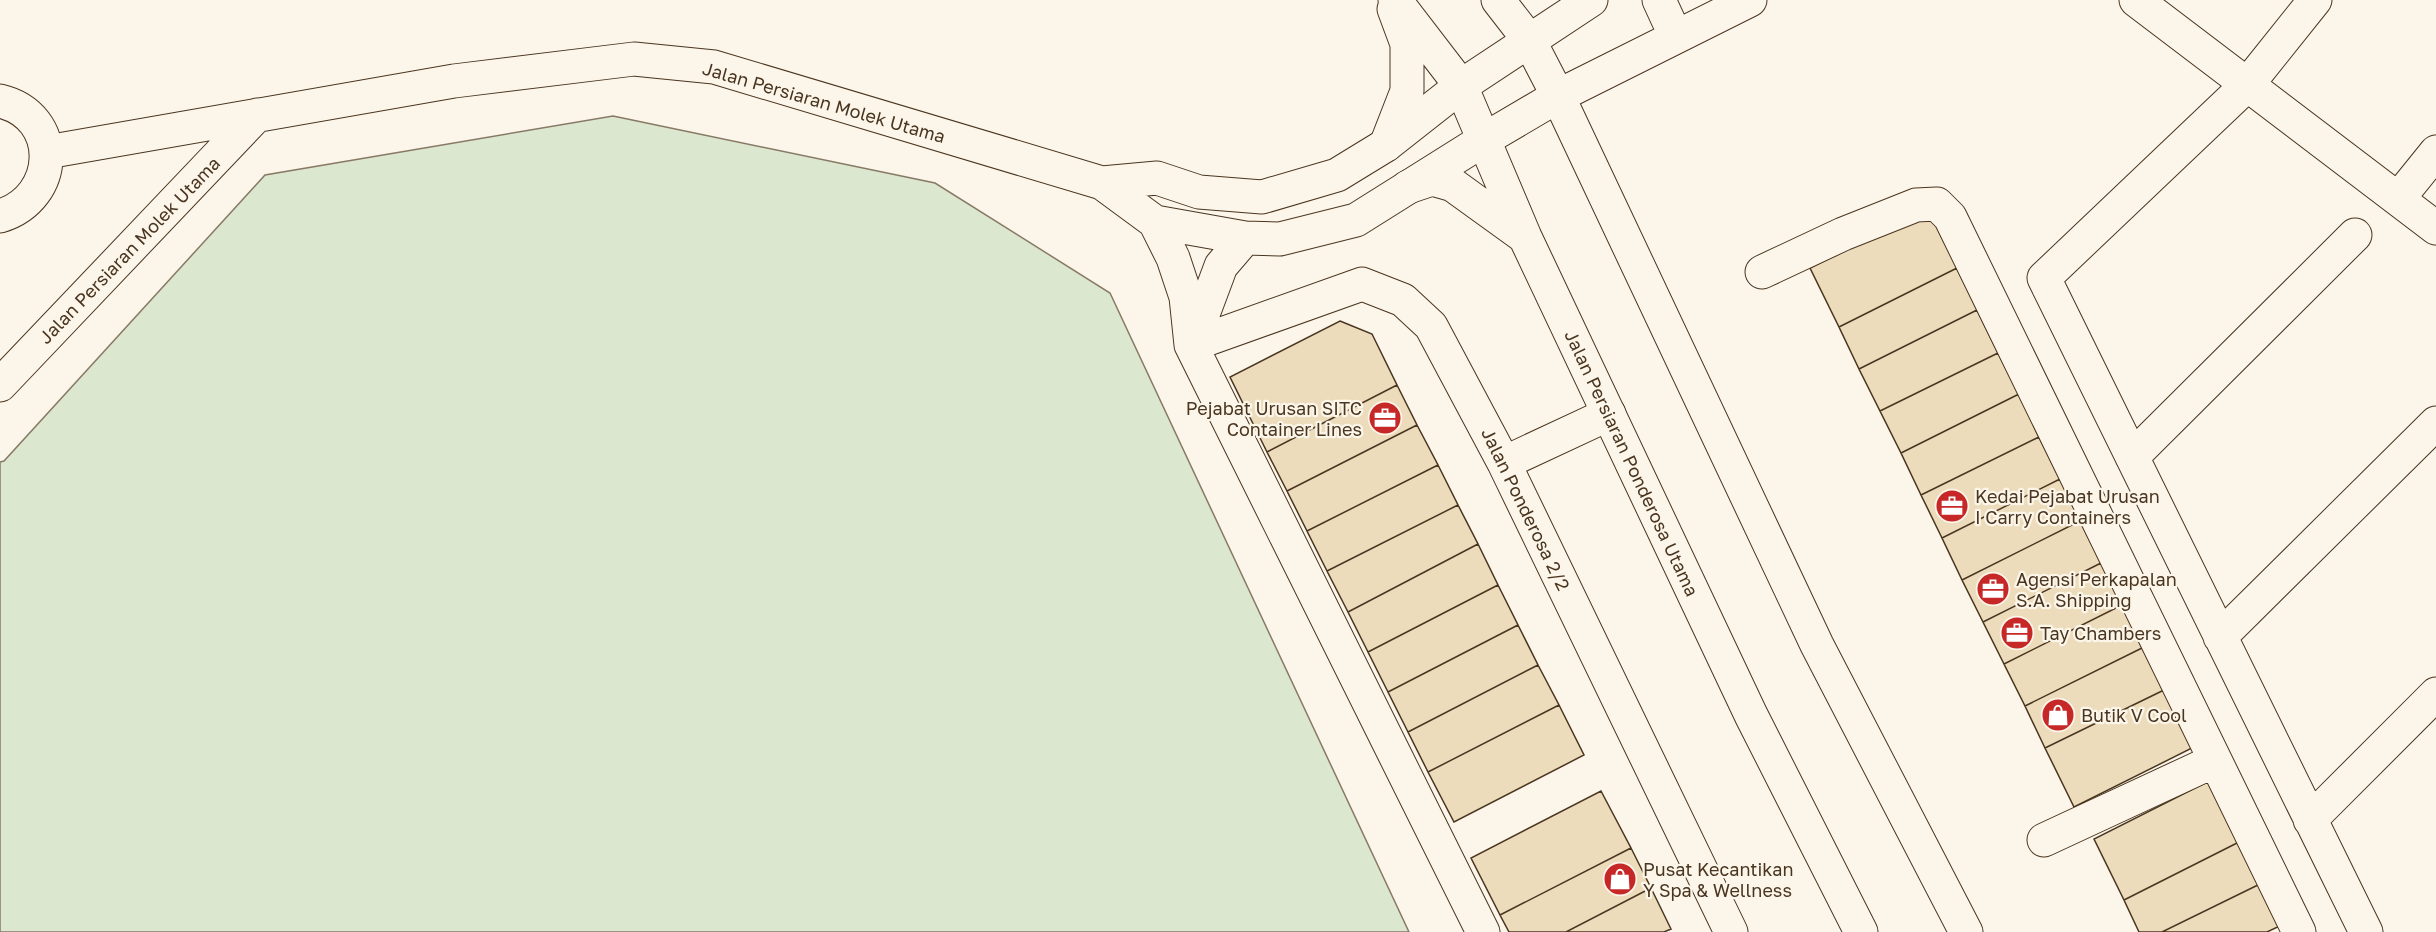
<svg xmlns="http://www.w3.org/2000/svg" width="2436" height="932" font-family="'Golos Text',sans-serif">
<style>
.green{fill:#dce7d0;stroke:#887966;stroke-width:1.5}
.building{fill:#ecdcbc;stroke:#4a3520;stroke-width:1.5}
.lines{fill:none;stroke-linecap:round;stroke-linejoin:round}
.minor-casing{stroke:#4a3520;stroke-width:35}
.major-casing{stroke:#4a3520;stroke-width:35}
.minor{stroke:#fbf6e9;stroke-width:33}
.major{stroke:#fbf6e9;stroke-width:33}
.labels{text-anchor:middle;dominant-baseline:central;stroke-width:4.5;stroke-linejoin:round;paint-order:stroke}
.street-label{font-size:18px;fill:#4a3520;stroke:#fbf6e9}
.poi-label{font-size:18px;fill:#4a3520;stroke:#fbf6e9;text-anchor:start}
</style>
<rect width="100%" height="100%" fill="#fbf6e9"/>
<path class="green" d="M613,116L935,183L1110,293L1409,932H0V462L4,461L265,175Z"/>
<path class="building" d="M1928,209L1957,268L1839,327L1810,268Z
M1957,268L1977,310L1859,369L1839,327Z
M1977,310L1998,353L1880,411L1859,369Z
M1340,321L1372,334L1397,385L1267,452L1230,377Z
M1998,353L2019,394L1901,453L1880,411Z
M1397,385L1417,425L1287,491L1267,452Z
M2019,394L2039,437L1921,495L1901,453Z
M1417,425L1438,465L1307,531L1287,491Z
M2039,437L2060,479L1942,538L1921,495Z
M1438,465L1458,505L1327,571L1307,531Z
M2060,479L2080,521L1962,580L1942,538Z
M1458,505L1478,544L1348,612L1327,571Z
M2080,521L2101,563L1983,622L1962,580Z
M1478,544L1498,585L1368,652L1348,612Z
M2101,563L2122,605L2004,664L1983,622Z
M1498,585L1518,625L1388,692L1368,652Z
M2122,605L2142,648L2025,706L2004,664Z
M1518,625L1538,665L1408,732L1388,692Z
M2142,648L2164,690L2045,748L2025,706Z
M1538,665L1559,705L1428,772L1408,732Z
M2164,690L2192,748L2074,807L2045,748Z
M1559,705L1584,755L1454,822L1428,772Z
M2211,780L2241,841L2124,900L2094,839Z
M1601,791L1631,848L1500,915L1471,858Z
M2241,841L2262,883L2162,932H2139L2124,900Z
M1631,848L1651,888L1566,932H1509L1500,915Z
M2262,883L2282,925L2267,932H2162Z
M1651,888L1671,929L1664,932H1566Z"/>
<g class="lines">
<g class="minor-casing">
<path id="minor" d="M1659,0L1676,37
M2136,0L2436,228
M2315,0L2247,85L2044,278L2366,932
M0,101C63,116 60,198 0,216
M47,152L454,81L634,59L714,67L1102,183L1155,222L1245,238L1280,239L1356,220L1485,139L1558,96L1750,0
M1102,183L1157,178L1199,192L1262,197L1337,175L1386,145L1461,86L1591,0
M2398,199L2436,152
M1155,222L1173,258L1186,297L1191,345L1483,932
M1762,272L1843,234L1916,205L1937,204L1950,217L2299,932
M1193,341L1221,266L1245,238
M1191,345L1362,284L1403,300L1431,326L1504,463L1731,932
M0,385L257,115
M2132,457L2355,235
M1504,463L1609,414
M2220,637L2436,423
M2310,820L2436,694
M2044,840L2214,761"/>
</g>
<g class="major-casing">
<path id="major" d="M1395,0L1461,86L1525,237L1751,715L1861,932
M1498,0L1529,40L1558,96L1817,645L1966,932
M1386,145L1407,91V44L1394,9
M1408,187L1432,179L1453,185L1525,237"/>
</g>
<use href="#minor" class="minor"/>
<use href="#major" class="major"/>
</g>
<defs>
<g id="office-disc" transform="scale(1.725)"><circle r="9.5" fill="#c62828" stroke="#fbf6e9"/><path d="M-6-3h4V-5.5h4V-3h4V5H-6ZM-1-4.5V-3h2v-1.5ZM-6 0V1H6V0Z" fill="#fff"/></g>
<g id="shop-disc" transform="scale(1.725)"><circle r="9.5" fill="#c62828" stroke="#fbf6e9"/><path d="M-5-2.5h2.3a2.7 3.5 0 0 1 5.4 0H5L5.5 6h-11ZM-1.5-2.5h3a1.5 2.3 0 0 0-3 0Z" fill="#fff"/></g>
</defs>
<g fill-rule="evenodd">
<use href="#office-disc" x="1385" y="418"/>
<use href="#office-disc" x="1952" y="506"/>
<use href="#office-disc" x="1993" y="589"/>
<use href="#office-disc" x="2017" y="633"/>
<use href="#shop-disc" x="2058" y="715"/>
<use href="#shop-disc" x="1620" y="879"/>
</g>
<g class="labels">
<g class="street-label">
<text transform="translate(824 102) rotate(16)">Jalan Persiaran Molek Utama</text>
<text transform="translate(129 250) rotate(-46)">Jalan Persiaran Molek Utama</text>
<text transform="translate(1632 463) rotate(65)">Jalan Persiaran Ponderosa Utama</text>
<text transform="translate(1526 509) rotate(64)">Jalan Ponderosa 2/2</text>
</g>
<g class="poi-label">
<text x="1362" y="408" text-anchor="end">Pejabat Urusan SITC<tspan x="1362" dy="21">Container Lines</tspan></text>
<text x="1975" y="496">Kedai Pejabat Urusan<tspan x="1975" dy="21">I Carry Containers</tspan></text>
<text x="2016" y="579">Agensi Perkapalan<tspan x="2016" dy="21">S.A. Shipping</tspan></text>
<text x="2040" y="633">Tay Chambers</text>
<text x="2081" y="715">Butik V Cool</text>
<text x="1643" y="869">Pusat Kecantikan<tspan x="1643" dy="21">Y Spa &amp; Wellness</tspan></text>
</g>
</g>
</svg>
